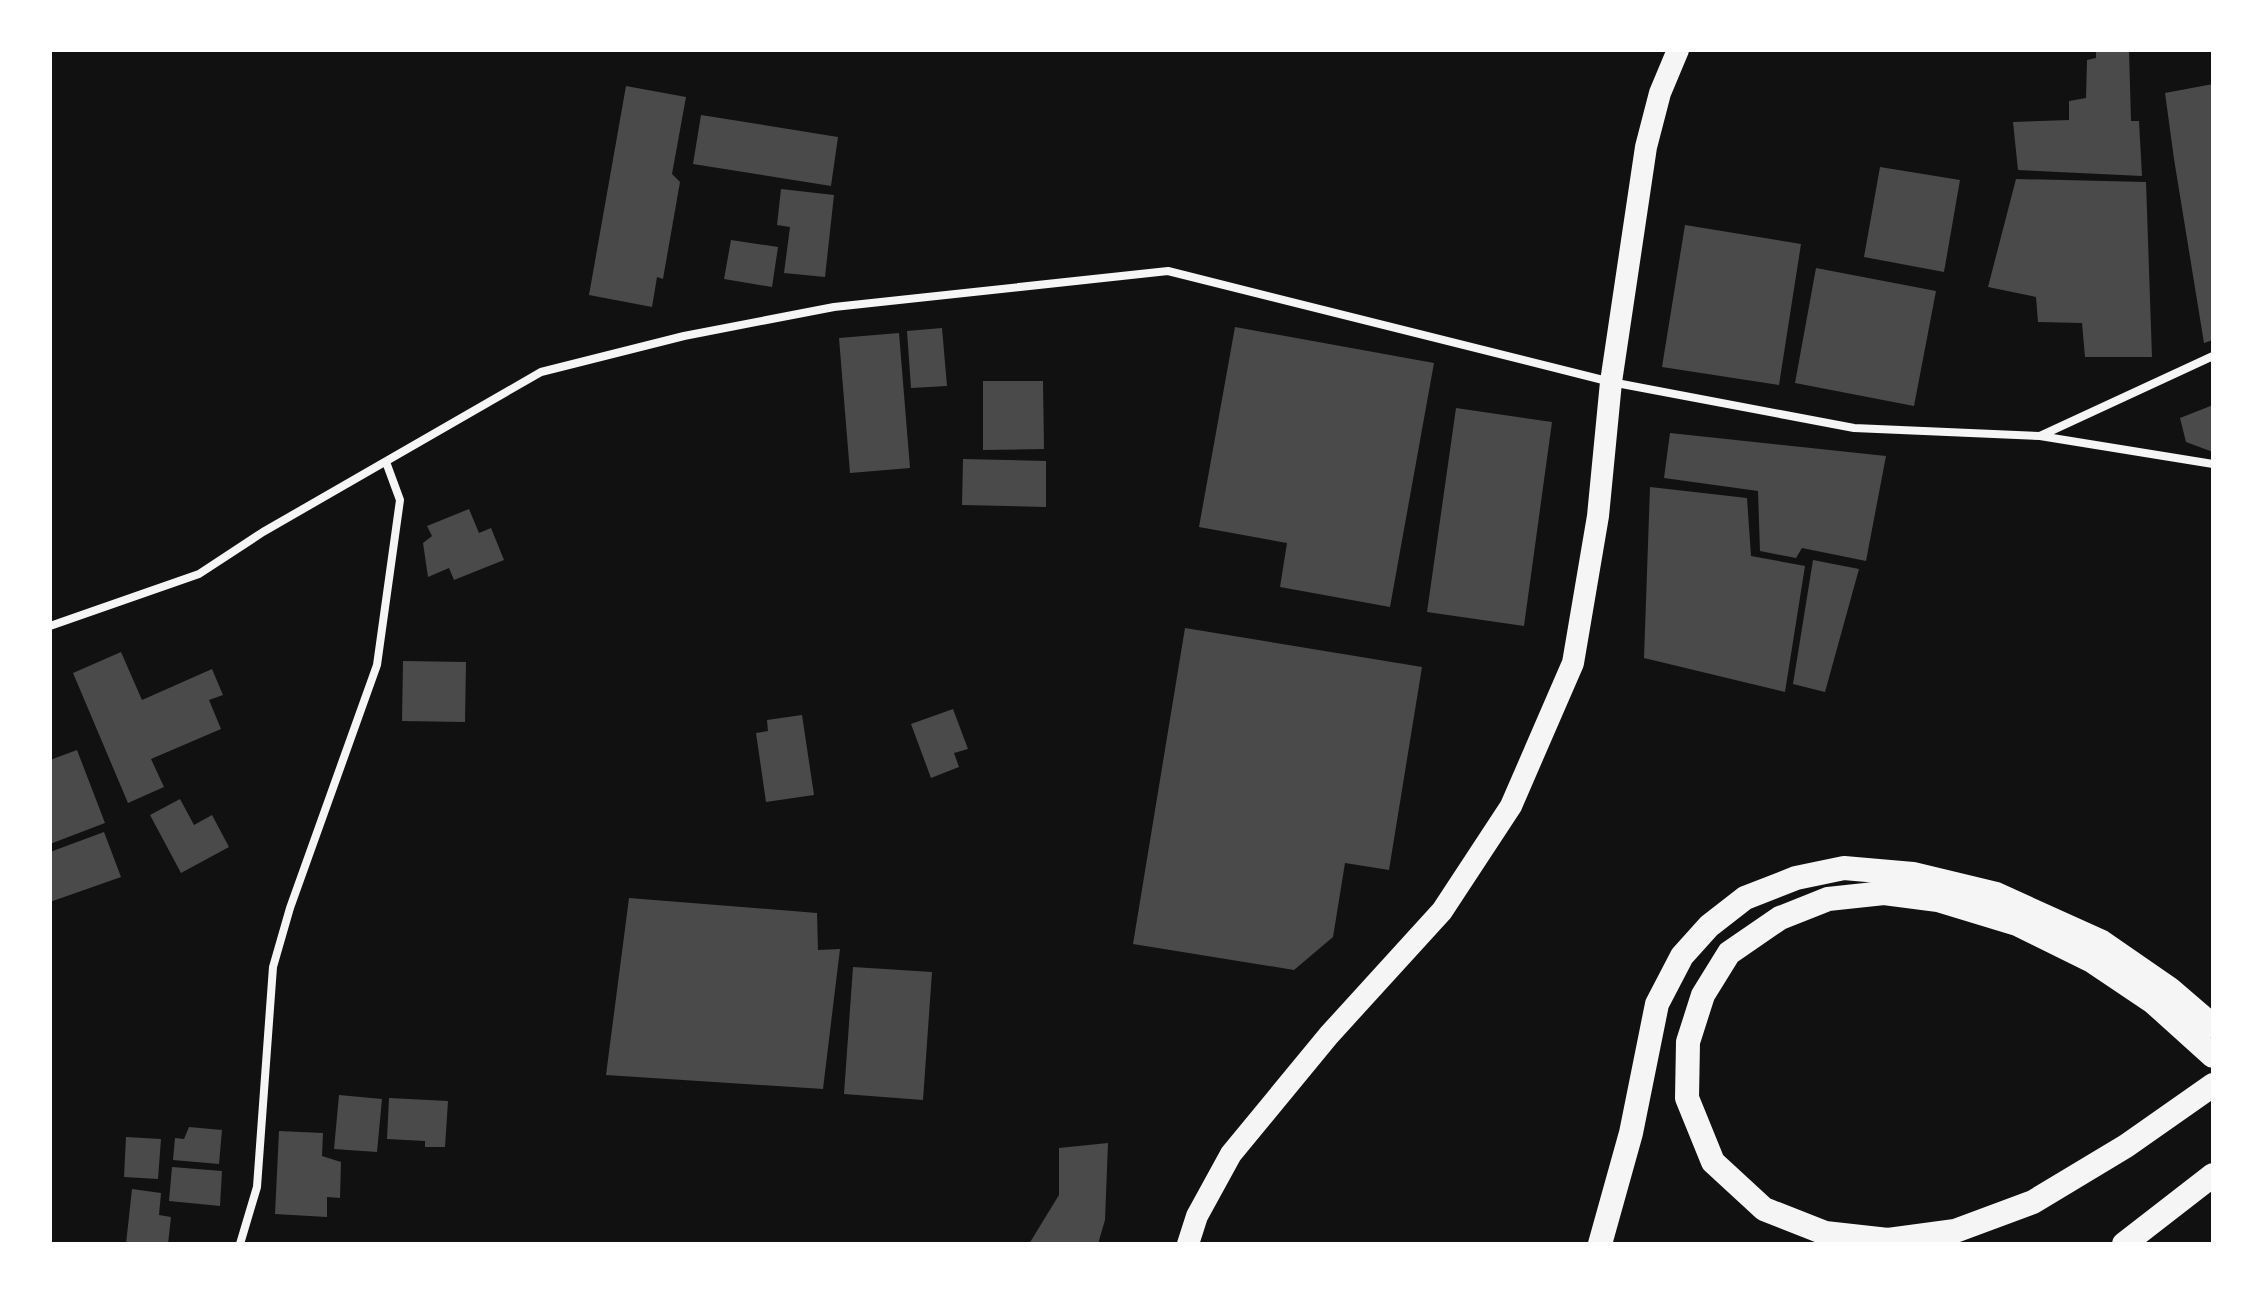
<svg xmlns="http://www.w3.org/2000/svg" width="2263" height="1294" font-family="'Sofia Sans Condensed',sans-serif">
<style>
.building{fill:#4a4a4a}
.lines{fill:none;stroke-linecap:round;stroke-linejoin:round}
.minor{stroke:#f5f5f5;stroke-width:8}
.trunk{stroke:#f5f5f5;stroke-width:22}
.motorway{stroke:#f5f5f5;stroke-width:24}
</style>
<rect width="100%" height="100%" fill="#111"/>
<path class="building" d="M2096,50H2129L2131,121H2139L2142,176L2018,170L2013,122L2069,120V101L2086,98L2087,60L2096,58Z
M2213,84V340L2204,343L2174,159L2165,93Z
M626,86L686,97L672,174L680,182L663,279L657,277L652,307L589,295Z
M701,115L838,137L831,186L693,164Z
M1880,167L1960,180L1944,272L1864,257Z
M2016,179L2146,182L2152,357H2085L2082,323L2038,322L2036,297L1988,287Z
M781,189L834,195L825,277L784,273L790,227L777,225Z
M1685,225L1801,244L1779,385L1662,367Z
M731,240L778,247L772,287L724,279Z
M1816,268L1936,291L1914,406L1795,383Z
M1235,327L1434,363L1390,607L1280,587L1287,543L1199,527Z
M942,328L947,386L911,388L907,331Z
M899,333L910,468L850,473L839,338Z
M983,381H1043L1044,449L983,450Z
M2213,405V452L2186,442L2180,418Z
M1456,408L1552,422L1524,626L1427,612Z
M1670,433L1886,456L1866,561L1802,548L1796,558L1760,551L1758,491L1664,478Z
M963,459L1046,461V507L962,505Z
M1650,487L1747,498L1751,556L1805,566L1785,692L1644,658Z
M469,509L479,533L491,528L504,560L454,580L449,568L428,577L423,543L432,536L427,526Z
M1813,560L1859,569L1825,692L1793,684Z
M1185,628L1422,667L1389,870L1345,863L1333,937L1294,970L1133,944Z
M121,652L142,700L212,669L223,695L209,700L221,729L151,759L164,787L128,803L73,673Z
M403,661L466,662L465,722L402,721Z
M953,709L968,749L954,753L959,767L931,778L911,724Z
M802,715L814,795L766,802L756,733L768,731L767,720Z
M77,750L105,823L50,844V760Z
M180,799L194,825L212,815L229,847L181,873L150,815Z
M104,832L121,877L50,902V852Z
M629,898L817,913L818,950L840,949L823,1089L606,1075Z
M853,967L932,972L923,1100L844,1094Z
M339,1095L382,1099L377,1152L334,1149Z
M389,1098L448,1101L445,1147H425V1141L387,1139Z
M189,1127L222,1130L219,1164L173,1160L175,1138L184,1139Z
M279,1131L323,1133L322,1156L341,1162L340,1198L327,1197V1217L275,1214Z
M126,1137L161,1139L158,1179L124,1177Z
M1108,1143L1105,1220L1098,1244H1029L1059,1195V1148Z
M172,1167L222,1171L220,1206L169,1201Z
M132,1189L161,1193L159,1215L171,1217L168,1244H126Z"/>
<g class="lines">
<path class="minor" d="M2040,436L2213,464
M50,626L199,574L263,532L541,372L684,336L834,307L1168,271L1611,382L1854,428L2040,436L2213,356
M240,1244L257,1187L273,967L290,908L377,665L400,500L386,462"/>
<path class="trunk" d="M1188,1244L1197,1216L1231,1154L1329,1035L1442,911L1511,806L1573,663L1598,516L1611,382L1646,147L1660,93L1678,50"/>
<path class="motorway" d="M2213,1056L2153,1002L2092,961L2017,924L1938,900L1884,893L1828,899L1780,918L1729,953L1703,995L1688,1042L1687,1098L1713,1162L1764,1209L1825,1233L1888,1240L1955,1231L2033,1202L2126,1146L2213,1085
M1600,1244L1631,1133L1657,1004L1682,956L1709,926L1745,898L1796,878L1844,868L1913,874L1996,894L2102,942L2170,989L2213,1026
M2124,1244L2213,1175"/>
</g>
<rect width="2263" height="1294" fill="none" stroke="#ffffff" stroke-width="104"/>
</svg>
